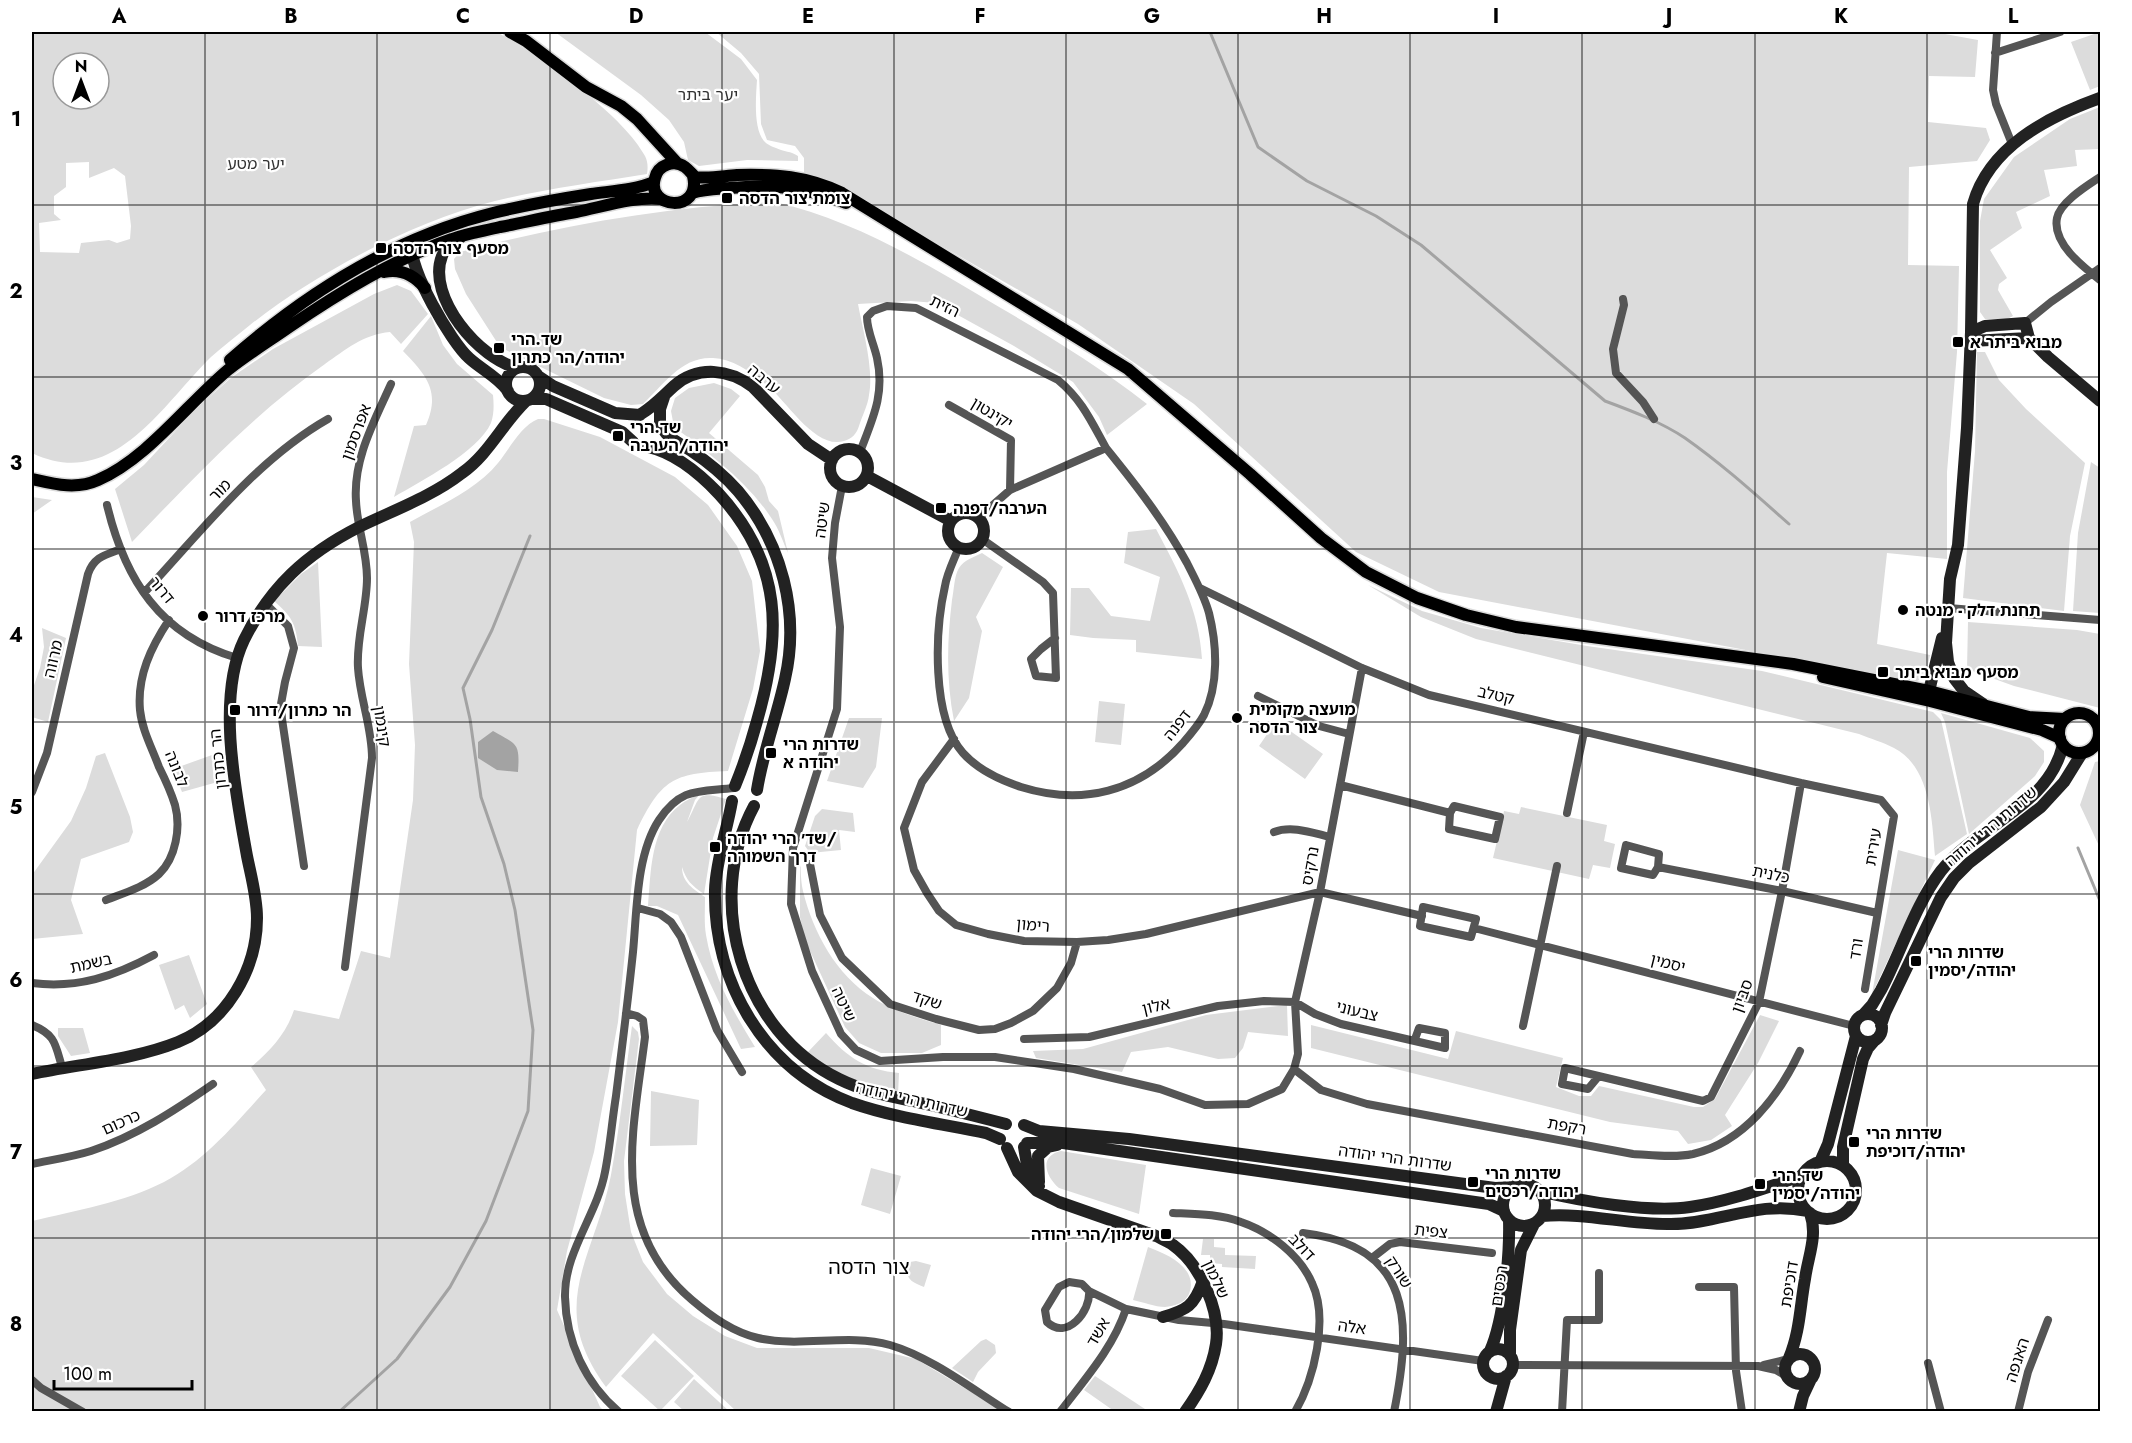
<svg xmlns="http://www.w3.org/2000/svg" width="2132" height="1443" font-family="Jost,'Noto Sans Hebrew',sans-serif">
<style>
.green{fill:#dcdcdc;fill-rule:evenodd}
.water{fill:#a3a3a3}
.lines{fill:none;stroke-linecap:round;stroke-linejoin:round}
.stream{stroke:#a3a3a3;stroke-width:3}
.primary-casing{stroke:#dbdbdb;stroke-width:15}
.street{stroke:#555;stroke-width:8}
.secondary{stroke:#222;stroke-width:12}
.primary{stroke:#000;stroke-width:12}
.grid{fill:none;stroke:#000;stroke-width:1.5;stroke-opacity:0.55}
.poi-dot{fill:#000;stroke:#fff;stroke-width:2}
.labels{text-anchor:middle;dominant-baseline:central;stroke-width:4.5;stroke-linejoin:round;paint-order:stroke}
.park-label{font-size:16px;fill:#333;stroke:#fff}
.poi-label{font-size:16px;font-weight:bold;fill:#000;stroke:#fff;text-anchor:start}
.street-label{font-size:16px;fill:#000;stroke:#fff}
.quarter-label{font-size:20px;fill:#000;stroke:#fff}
.neatline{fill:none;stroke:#000;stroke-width:2}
.grid-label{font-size:20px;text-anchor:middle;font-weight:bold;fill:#000}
</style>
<rect width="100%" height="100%" fill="#fff"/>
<path class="green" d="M32,32H497C539,56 623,114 645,156C648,162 648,168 647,174C597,182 545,189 495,201C414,221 316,273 250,325C237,336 223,346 211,357C162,405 113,492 32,453ZM63,63H99V99H63ZM89,162V178L114,168L125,176L131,226L130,239L117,243L109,240L81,243L79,253L40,252L39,223L61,220L54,214V196L66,187V163Z
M555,32H705L741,59L757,80C756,96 753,128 764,141C766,144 773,147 776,148C784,152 791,151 798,156V161L747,160L699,166L688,160L684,142L669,120L641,95Z
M716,32H1934L1978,40L1975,77L1929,76L1928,122L1986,128L1990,140L1977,161L1909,167L1908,265L1959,266L1957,352L1947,472V559L1887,553L1877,644L1930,655L1925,677L1915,682L1439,592L1356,552L1194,404L1078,324L877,209L804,175V158L795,146L767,140L761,124L759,74L741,53Z
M2100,32V86L2090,90L2071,42Z
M2100,107V149L2075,150L2077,166L2044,170L2050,196L2016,212L2022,228L1990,250L2007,278L1999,284L1998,290L2013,316L2007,319H1985L1980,312V221L1984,199L2014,157L2070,119Z
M775,202C854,220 925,263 994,304C1047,335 1099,366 1147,404L1107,435L1099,417L1073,382L1014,346L936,303L911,301L858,304C863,331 874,369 869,395C868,405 862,416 859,426C857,433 852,439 844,441C816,450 787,402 769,387C754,374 734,359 713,358C682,356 663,385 643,404L631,405L604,398L500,347L466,294L455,269L454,259L460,252C562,225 669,206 775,202Z
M397,285L411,291L428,314L401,344L390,332C364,334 345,350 325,364C252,415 193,479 132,542L115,489L144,465L197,408L232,377L273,349L374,294Z
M431,316L443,345L457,364L493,395C494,405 494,414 491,423C478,452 421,481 394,497L414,426L426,425C441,391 426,375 403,351Z
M1977,352H1985L1999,380L2026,409L2085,463L2070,536L2064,611L1963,598L1975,451Z
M714,383L731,389L740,396L709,433L758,475L765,487L769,501L778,511L788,553C783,542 779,529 772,519C748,482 709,453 674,427L671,411L675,398L689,388Z
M538,419H544L600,437L675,477L708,505L737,546L752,581L760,651L753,689L728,771C673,773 661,780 637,830L618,1022L594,1152L567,1251L557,1310L600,1407L604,1411H32V1221C74,1211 125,1202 164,1182C205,1161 236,1123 266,1090L251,1067C270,1051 286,1034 294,1010L339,1019L361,951L390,958L413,800L415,745L409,664L414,542L410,522C440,505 476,490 498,463C510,448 521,426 538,419Z
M2091,462L2100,468V613L2073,611L2078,533Z
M32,497L52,500L32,514Z
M1156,529C1179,572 1199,610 1202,659L1136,652V640L1093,638L1070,635L1071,588H1089L1111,616L1150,621L1160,577L1124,563L1128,532Z
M982,553L1003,567L976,617L982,631L969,698L954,721C946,680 947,641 952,600C954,591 954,576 959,568C964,560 974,557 982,553Z
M318,562L322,647L298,646C296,623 291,616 274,601L301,574Z
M1368,585L1422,611L1481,628L1587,646L1762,671L1933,712L1941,720L1967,834L1935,856C1932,821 1931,767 1894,748C1883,742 1871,739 1859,734L1476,639L1421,617Z
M1968,622L2077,630L2100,634V708L2014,686L1967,669Z
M42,628L66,638L48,722L32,717V691L40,668L44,647Z
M1099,701L1125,704L1121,745L1095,742Z
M1941,713L2030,738L2044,751V762L2035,776L1969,834L1945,722Z
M849,718H882L876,767L863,788L827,781Z
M1276,721L1323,754L1305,779L1259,746Z
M105,753L130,817L133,832L129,842L81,859L71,900L83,934L32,939V875L71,821L86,788L96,756Z
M212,755L214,783L182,792L173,769Z
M2100,761V848L2080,805L2095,762Z
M701,793L695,800L687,822C700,799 695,789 726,799L713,838L704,894C692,886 686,880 682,867C682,882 693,889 705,897C705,910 704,923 706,935C713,977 733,1011 755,1047L741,1049L678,915L657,906H648C651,873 650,828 680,805C686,800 694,797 701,793Z
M1521,807L1607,825L1604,841L1615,844L1610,868L1593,865L1589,879L1493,858L1504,811L1519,814Z
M822,809L853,813L855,832L839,830L841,850L810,853L805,846L815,816Z
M800,850C801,863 800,878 803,891C813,932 836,975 873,998C893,1011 918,1018 941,1025V1045L922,1053H881L859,1043L845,1027L805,940L800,917Z
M1898,850L1935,860L1872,994Z
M189,955L207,1004L190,1018L184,1005L175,1010L159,965Z
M1287,1005L1288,1036L1248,1032L1243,1048L1235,1058L1218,1059L1168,1047L1131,1052L1122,1072L1036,1058L1033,1051L1083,1049L1206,1015Z
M1760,1015L1779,1021L1758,1063L1725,1115L1732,1126L1711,1140L1688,1144L1678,1131L1610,1122L1311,1048V1025L1448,1059L1456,1031L1563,1058L1556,1087L1579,1096H1591L1599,1086L1694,1107H1703L1715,1099Z
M632,1026L638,1032L639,1039L624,1161L625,1194L631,1232L643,1262L667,1294L693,1316L725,1336L757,1348H869L916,1359L1003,1411H736L653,1333L606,1387C545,1304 595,1258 611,1175C620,1126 625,1076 632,1026Z
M58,1028H83L90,1053L71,1056L58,1036Z
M826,1033C848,1058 866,1070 899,1073L898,1095L838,1074L807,1053Z
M651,1091L699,1100L697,1145L650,1146Z
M1061,1151L1146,1165L1139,1214L1059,1188C1046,1177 1038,1156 1061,1151Z
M871,1168L901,1176L890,1214L861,1205Z
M1203,1239H1214V1247L1225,1248V1255L1256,1256L1255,1269L1222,1267V1264L1210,1263V1255H1201Z
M1148,1247C1167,1254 1199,1268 1189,1294C1185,1303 1175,1306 1165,1307C1155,1307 1143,1302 1133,1300Z
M916,1261L931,1265L924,1287C910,1282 903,1277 910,1262Z
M986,1339L995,1345L996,1353L978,1372L973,1382L952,1368L981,1341Z
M655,1340L694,1376L660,1411L621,1376Z
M1095,1376L1148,1411H1114L1084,1390Z
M694,1379L729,1411H684L674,1402Z"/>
<path class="water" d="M493,731C517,745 520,742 518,772L497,770L478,758V742Z"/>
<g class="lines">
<path class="stream" d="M1210,32L1258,147L1307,181L1376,216L1421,245L1605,401C1632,411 1661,422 1685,438C1722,464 1755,494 1789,524
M2078,848L2100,901
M339,1412L397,1359L450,1287L486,1221L528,1111L533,1030L515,910L504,864L481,797L470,719L463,688L492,630L530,536"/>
<g class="primary-casing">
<path id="primary" d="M510,32L526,41L586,87L621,106L637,119L678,164
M693,176C702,214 645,209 655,178C658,165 674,159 685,167C689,170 692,174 695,177C709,179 723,176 737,175C775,174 807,176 842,193L1128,369L1250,474L1321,538L1366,572L1417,598L1466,615L1516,627L1793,664L1929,691L2029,717L2065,719
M692,193C704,189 717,189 730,188C771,184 808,187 846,203
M384,272C401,268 414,275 425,288
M230,360C306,293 393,238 493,213C525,205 559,199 591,194C612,191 635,190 654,182
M32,479C54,484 76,490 98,480C147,459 188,403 229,369C248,354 269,341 289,327C339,293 394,259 452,239C468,233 484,231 500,227C526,222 551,216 576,212C602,207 635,196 661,199
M1823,677L1930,701L2042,730L2060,738
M2059 733a20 20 0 1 1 40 0a20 20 0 1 1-40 0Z"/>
</g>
<path class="street" d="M1997,32L1993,90L1996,104L2012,144
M1995,53L2060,32
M2100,177C2088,185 2060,202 2057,218C2052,243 2083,267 2100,280
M1623,299L1624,305L1613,349L1616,373L1643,402L1654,419
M2025,323L2051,302L2100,268
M949,405L1011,440L1010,490
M860,452C873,418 885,394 877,358C874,344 867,331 867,317L873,311L887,306L916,308L1058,380C1082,400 1091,421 1106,448
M842,486L835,523L832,558L840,627L837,709L793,848L791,904L812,971L841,1034L856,1050L880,1061L943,1057H995L1074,1069L1160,1089L1205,1105L1248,1104L1282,1089L1294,1069L1298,1054L1295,1002L1320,892L1362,668
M107,505C125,580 160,635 237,658
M982,539L1043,582L1053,593L1056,678L1036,676L1031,659L1041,649L1055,638
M959,547C954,560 947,573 945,586C935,630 931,717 963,753C978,770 1000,780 1021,787C1082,806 1139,792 1182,744C1189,736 1198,726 1204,715C1219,685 1217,645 1209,613C1204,595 1195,579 1187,563C1164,521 1136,485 1106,448L1010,490L978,518
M1200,588L1362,668L1429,695L1801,783L1881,800L1894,816L1865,989
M144,593C200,533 256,460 328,419
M266,604L288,626L294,648L285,682L281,704L282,719L304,866
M1948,608L2100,620
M1258,696L1319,726L1349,734
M954,739L922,782L904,828L914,870L927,893L939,911L956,925L988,934L1024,941L1077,942L1108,940L1146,934L1320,892L1422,916
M1340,785L1450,813
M32,792L47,753L88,574C94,557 105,555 121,549
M1454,806L1500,817L1495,839L1449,829L1450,813Z
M1567,813L1584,732
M1274,832C1292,825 1313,833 1330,837
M1626,845L1659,854L1658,867L1653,875L1621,868Z
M810,864L820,915L842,958L890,1004L936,1019L979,1030L995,1029L1011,1023L1033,1011L1057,988L1071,963L1077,942
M1658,867L1782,891L1877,913
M106,900C124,893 145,887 159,874C176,858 181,827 175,805C171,792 165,779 159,767C152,748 142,730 140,710C137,676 151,647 169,620
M1423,907L1476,919L1471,937L1420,926Z
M638,908L660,914L671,922L681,937L717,1030L742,1072
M1474,928L1854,1026
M345,967L372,758C372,727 360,699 358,668C356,638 367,608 367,578C367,551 357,527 356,501C353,459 374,422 391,384
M32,983C77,989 115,976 154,955
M626,1013L637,1016L643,1020L645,1037C633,1133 608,1229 692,1300C712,1317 733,1332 758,1338C801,1348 847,1333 890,1345C931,1357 972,1389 1009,1412
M32,1025C56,1035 55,1044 62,1067
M1523,1026L1557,866
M1024,1039L1089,1037L1218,1006L1264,1001L1295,1002L1315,1014L1341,1024L1445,1048V1033L1419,1028L1415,1039
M1294,1069L1321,1090L1367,1104L1633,1154C1652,1155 1674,1158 1693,1154C1744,1142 1779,1096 1800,1051
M1598,1077L1588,1089L1562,1084L1565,1068L1703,1101L1711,1097L1759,1002L1782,891L1801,783
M32,1164C51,1160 72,1157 91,1151C136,1136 174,1111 213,1084
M1173,1213C1196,1214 1220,1214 1241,1222C1270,1232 1300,1255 1312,1283C1329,1319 1314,1379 1295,1412
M1303,1233C1413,1246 1412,1322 1394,1412
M1372,1258L1390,1244L1400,1242L1492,1253
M1069,1282L1082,1284L1089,1291C1091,1311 1067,1341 1047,1322L1045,1310L1059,1287Z
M1699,1287H1734L1736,1371L1742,1412
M1089,1291L1126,1309
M1928,1363L1941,1412
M1512,1365L1758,1366L1776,1370L1786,1376
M1764,1365L1788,1359
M32,1380L41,1388L83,1412
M619,1412C585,1383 566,1341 565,1297C564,1252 597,1215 605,1172C610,1147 612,1121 616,1096C622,1048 628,1000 633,952C637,911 636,855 659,820C681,787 699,792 734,788
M1060,1412C1085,1379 1113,1348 1126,1309L1179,1320L1224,1324L1483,1361
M1562,1412L1567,1320H1599V1273
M2018,1412L2028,1372L2048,1320"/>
<path class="secondary" d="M461,237C453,242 445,248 442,256C426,297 480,360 518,368
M412,245C408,268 451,342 469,358C482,370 497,376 508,391
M1971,332L1985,326L2025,323L2029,338L2048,357L2100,401
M1971,341L2029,338
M506 384a17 17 0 1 1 34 0a17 17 0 1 1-34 0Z
M538,376L553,386L615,413L640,415
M532,399H546L622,432L633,442
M641,414C654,406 663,396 674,386C698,365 729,369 753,387L808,444L832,460
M660,423V409L664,397
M662,428C669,439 679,443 690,450C708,462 724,475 738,491C782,543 800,613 785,679C777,716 763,752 757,790
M648,447C675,453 700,474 719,494C783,564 782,635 757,721C751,743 744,764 735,786
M830 468a19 19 0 1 1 38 0a19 19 0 1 1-38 0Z
M867,476L951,521
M948 531a18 18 0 1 1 36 0a18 18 0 1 1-36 0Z
M1930,700L1929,691L1942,638
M1983,704L1964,691L1954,678L1948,662L1946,643L1950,579L1958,545L1967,428L1971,332L1973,204C1989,147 2047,117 2100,98
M732,801C727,831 716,860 715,890C713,982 764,1070 852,1103C895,1118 942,1124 986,1133L1000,1139
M754,806C703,901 742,1032 839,1079C863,1091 888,1096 913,1101C944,1108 975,1116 1006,1124
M1854 1028a14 14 0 1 1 28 0a14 14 0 1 1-28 0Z
M1863,1015L1872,1005L1881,990C1901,952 1915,905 1941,871C1978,824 2048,808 2063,745
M1881,1025L1885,1013L1941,897L1954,878L1969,863L2041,807L2064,782L2082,753
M32,1074C79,1064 133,1060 178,1042C227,1022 257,969 257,918C257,897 251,876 247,856C236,794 216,698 244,640C270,587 306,554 359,527C394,510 431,497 462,473C489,454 502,424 526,401
M1024,1125L1039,1131L1129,1139L1495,1188L1513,1187
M1027,1143H1063L1489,1204L1504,1211
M1024,1147L1027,1165L1039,1186
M1007,1148L1018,1172L1037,1191L1059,1202L1156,1236C1162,1239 1168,1241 1173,1245C1200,1264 1221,1311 1216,1344C1212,1370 1200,1391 1185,1412
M1798 1190a29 29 0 1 1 58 0a29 29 0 1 1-58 0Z
M1820,1162L1828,1144L1856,1036
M1843,1166V1147L1863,1059L1868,1048L1874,1041
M1039,1182L1038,1156L1048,1147L1057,1145
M1503 1205a21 21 0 1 1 42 0a21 21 0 1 1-42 0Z
M1539,1191C1581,1201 1648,1213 1690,1207C1727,1202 1765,1188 1801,1176
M1542,1216C1585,1212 1628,1225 1671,1224C1719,1224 1758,1200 1807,1211
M1163,1317C1187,1310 1194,1306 1203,1281
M1483 1364a15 15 0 1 1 30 0a15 15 0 1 1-30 0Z
M1490,1351C1504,1320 1510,1254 1509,1220
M1785 1369a15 15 0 1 1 30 0a15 15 0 1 1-30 0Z
M1510,1355V1330L1521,1250L1534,1224
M1789,1358C1800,1332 1800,1306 1805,1279C1808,1256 1818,1236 1810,1213
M1496,1412L1506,1376
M1799,1412L1803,1396L1811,1379"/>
<use href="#primary" class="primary"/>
</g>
<path class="grid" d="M205,32V1412M377,32V1412M550,32V1412M722,32V1412M894,32V1412M1066,32V1412M1238,32V1412M1410,32V1412M1582,32V1412M1755,32V1412M1927,32V1412M32,205H2100M32,377H2100M32,549H2100M32,722H2100M32,894H2100M32,1066H2100M32,1238H2100"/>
<g class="poi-dot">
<rect x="721" y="192" width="12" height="12" rx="3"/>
<rect x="375" y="242" width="12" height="12" rx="3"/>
<rect x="1952" y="336" width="12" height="12" rx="3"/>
<rect x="493" y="342" width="12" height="12" rx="3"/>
<rect x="612" y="430" width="12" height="12" rx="3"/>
<rect x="935" y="502" width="12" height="12" rx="3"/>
<circle cx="1903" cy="610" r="6"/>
<circle cx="203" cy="616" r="6"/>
<rect x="1877" y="666" width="12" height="12" rx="3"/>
<rect x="229" y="704" width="12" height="12" rx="3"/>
<circle cx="1237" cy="718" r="6"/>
<rect x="765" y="747" width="12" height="12" rx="3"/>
<rect x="709" y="841" width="12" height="12" rx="3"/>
<rect x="1910" y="955" width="12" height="12" rx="3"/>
<rect x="1848" y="1136" width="12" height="12" rx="3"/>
<rect x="1467" y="1176" width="12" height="12" rx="3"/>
<rect x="1754" y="1178" width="12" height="12" rx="3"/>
<rect x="1160" y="1228" width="12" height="12" rx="3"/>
</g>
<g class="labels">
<g class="park-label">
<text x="708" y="94">יער ביתר</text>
<text x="256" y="163">יער מטע</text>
</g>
<g class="poi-label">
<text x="739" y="198">צומת צור הדסה</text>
<text x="393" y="248">מסעף צור הדסה</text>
<text x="511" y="339">שד.הרי<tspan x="511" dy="18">יהודה/הר כתרון</tspan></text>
<text x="1970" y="342">מבוא ביתר א</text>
<text x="630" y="427">שד.הרי<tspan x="630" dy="18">יהודה/הערבה</tspan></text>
<text x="953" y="508">הערבה/דפנה</text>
<text x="1915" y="610">תחנת דלק - מנטה</text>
<text x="215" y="616">מרכז דרור</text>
<text x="1895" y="672">מסעף מבוא ביתר</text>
<text x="1249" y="709">מועצה מקומית<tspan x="1249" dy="18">צור הדסה</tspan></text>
<text x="247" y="710">הר כתרון/דרור</text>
<text x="783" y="744">שדרות הרי<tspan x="783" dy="18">יהודה א</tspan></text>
<text x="727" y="838">שד׳ הרי יהודה/<tspan x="727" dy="18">דרך השמורה</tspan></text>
<text x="1928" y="952">שדרות הרי<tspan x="1928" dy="18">יהודה/יסמין</tspan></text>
<text x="1866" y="1133">שדרות הרי<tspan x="1866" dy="18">יהודה/דוכיפת</tspan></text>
<text x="1485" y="1173">שדרות הרי<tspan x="1485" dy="18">יהודה/רכסים</tspan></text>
<text x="1772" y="1175">שד.הרי<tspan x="1772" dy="18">יהודה/יסמין</tspan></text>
<text x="1154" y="1234" text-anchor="end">שלמון/הרי יהודה</text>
</g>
<g class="street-label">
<text transform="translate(945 306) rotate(26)">הזית</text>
<text transform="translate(764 379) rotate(40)">ערבה</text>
<text transform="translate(992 413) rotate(31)">יקינטון</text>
<text transform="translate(356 432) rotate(-70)">אפרסמון</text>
<text transform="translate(220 490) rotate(-46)">מור</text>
<text transform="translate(822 520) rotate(-82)">שיטה</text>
<text transform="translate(162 590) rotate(50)">דרור</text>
<text transform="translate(53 659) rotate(-77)">מרווה</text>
<text transform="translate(1496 695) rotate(13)">קטלב</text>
<text transform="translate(1177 725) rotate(-52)">דפנה</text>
<text transform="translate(382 726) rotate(81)">קינמון</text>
<text transform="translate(218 759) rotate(-96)">הר כתרון</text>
<text transform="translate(177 769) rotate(68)">לבונה</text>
<text transform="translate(1991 826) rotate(-40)">שדרות הרי יהודה</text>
<text transform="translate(1873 847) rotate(-80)">עירית</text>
<text transform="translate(1310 866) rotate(-80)">נרקיס</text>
<text transform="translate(1771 874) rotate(11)">כלנית</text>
<text transform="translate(1033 925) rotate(5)">רימון</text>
<text transform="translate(1856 949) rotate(-81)">ורד</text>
<text transform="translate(91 963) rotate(-13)">בשמת</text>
<text transform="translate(1668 963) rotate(14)">יסמין</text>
<text transform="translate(1742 996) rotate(-70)">סביון</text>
<text transform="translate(927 1000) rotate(18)">שקד</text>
<text transform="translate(844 1004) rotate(65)">שיטה</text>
<text transform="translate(1156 1006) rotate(-13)">אלון</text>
<text transform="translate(1357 1011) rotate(14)">צבעוני</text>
<text transform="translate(912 1099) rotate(13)">שדרות הרי יהודה</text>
<text transform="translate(121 1122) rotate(-24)">כרכום</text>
<text transform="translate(1567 1126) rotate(10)">רקפת</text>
<text transform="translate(1395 1158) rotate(8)">שדרות הרי יהודה</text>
<text transform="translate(1431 1231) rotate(6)">צפית</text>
<text transform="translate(1302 1247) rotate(46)">דולב</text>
<text transform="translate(1399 1272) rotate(57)">שורק</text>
<text transform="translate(1216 1279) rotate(65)">שלמון</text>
<text transform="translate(1789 1284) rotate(-81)">דוכיפת</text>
<text transform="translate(1499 1286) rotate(-82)">רכסים</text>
<text transform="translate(1352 1327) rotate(8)">אלה</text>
<text transform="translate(1098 1332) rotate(-60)">אשד</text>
<text transform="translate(2017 1360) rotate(-72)">האנפה</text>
</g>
<g class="quarter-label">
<text x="869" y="1267">צור הדסה</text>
</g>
</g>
<rect width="2132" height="1443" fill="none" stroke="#ffffff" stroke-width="66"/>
<g transform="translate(81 81)"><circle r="28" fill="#ffffff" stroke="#999999" stroke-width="1.5"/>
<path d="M0-4.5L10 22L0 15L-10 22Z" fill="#000000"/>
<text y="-9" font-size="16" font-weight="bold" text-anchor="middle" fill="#000000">N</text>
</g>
<path d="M54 1380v9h138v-9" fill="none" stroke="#000000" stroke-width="3"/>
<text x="63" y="1380" font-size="18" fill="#000000" stroke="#ffffff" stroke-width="4.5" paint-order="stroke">100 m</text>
<rect x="33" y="33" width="2066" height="1377" class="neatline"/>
<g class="grid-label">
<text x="119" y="23">A</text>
<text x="291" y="23">B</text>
<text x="463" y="23">C</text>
<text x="636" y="23">D</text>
<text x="808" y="23">E</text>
<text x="980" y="23">F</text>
<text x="1152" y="23">G</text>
<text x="1324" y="23">H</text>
<text x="1496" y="23">I</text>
<text x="1669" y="23">J</text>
<text x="1841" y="23">K</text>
<text x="2013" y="23">L</text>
<text x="16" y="126">1</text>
<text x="16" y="298">2</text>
<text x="16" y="470">3</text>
<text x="16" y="642">4</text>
<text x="16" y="814">5</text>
<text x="16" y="987">6</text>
<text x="16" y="1159">7</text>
<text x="16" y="1331">8</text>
</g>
</svg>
